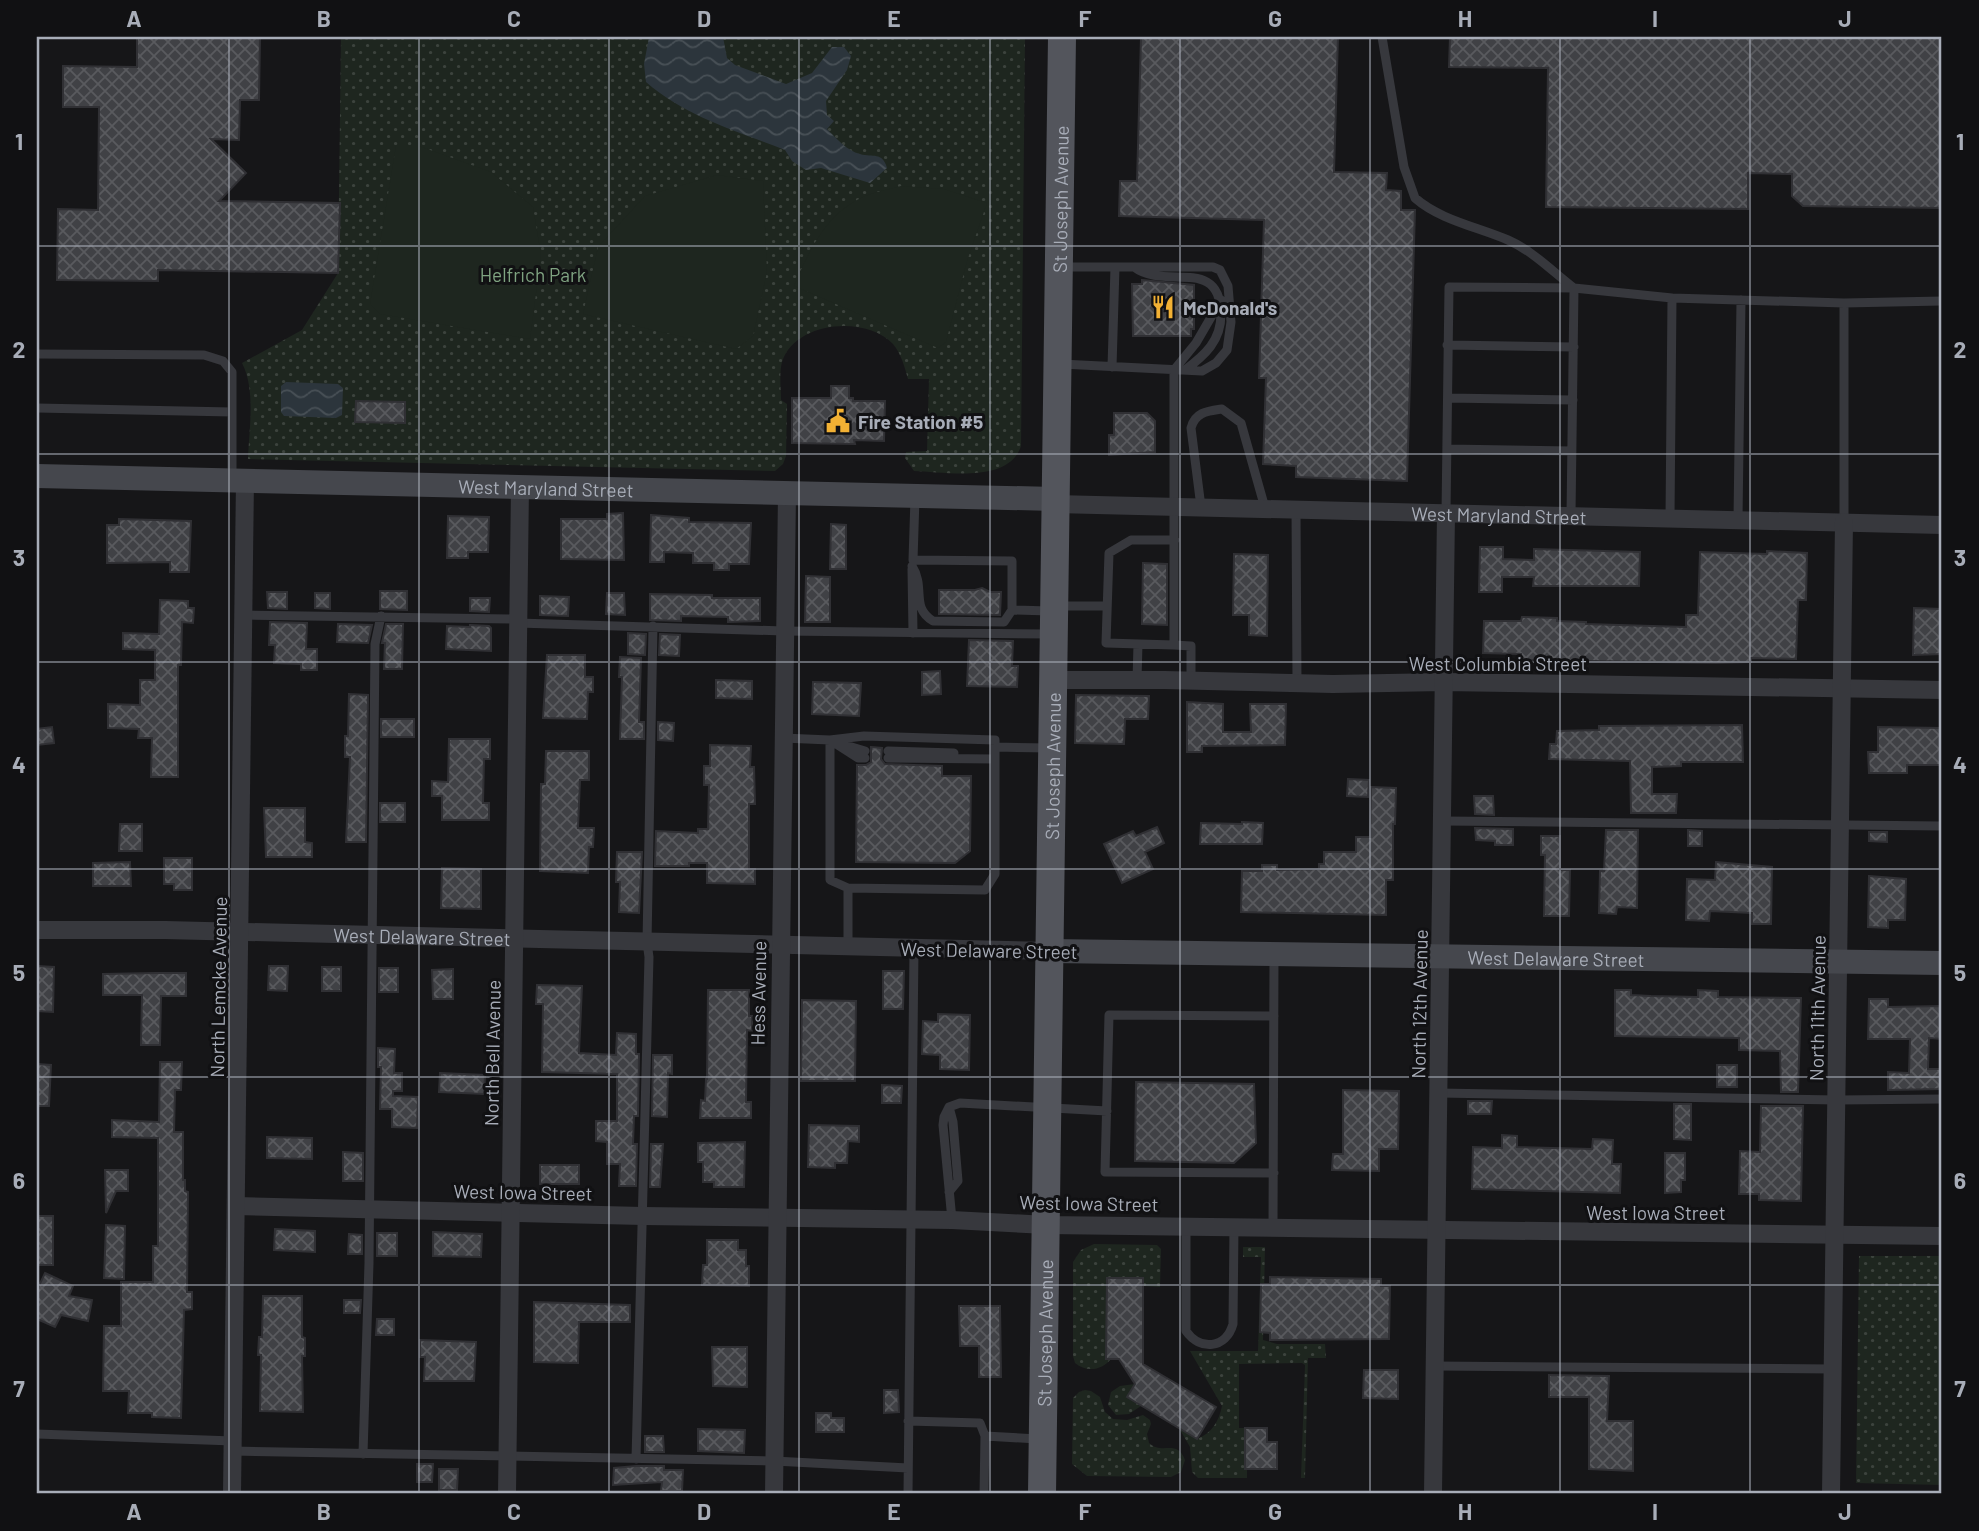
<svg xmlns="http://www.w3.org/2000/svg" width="1979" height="1531" font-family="Barlow,sans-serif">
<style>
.green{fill:url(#green-dots)}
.pitch{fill:#1e261f}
.water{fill:url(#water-waves)}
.building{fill:url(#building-cross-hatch);stroke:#303034;stroke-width:2}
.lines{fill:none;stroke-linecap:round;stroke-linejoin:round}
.lane{stroke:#37383d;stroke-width:9}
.street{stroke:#37383d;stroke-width:18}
.secondary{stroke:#45474d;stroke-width:24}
.primary{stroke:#53555c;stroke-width:28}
.grid{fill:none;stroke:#a8adb8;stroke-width:2;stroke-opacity:0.55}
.labels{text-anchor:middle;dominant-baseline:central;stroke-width:6;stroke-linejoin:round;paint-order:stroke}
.street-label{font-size:19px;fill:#a8adb8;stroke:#111113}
.park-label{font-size:19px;fill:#7fa381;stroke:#111113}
.poi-label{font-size:19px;font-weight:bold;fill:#a8adb8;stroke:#111113;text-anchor:start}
.neatline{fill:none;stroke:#a8adb8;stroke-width:2.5}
.grid-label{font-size:23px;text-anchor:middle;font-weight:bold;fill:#a8adb8}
</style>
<defs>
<pattern id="green-dots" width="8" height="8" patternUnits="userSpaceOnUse" patternTransform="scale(1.75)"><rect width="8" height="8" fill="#1e261f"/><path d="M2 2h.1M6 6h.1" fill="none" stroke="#3c433d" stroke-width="1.8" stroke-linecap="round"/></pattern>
<pattern id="water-waves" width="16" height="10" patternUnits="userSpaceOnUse" patternTransform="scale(1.75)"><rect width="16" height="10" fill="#2c353c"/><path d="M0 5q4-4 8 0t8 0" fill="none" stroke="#485056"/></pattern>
<pattern id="building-cross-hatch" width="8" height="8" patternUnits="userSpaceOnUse" patternTransform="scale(1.75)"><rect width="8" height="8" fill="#404145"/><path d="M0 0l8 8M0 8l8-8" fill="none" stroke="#595a5e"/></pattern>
</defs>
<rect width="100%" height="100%" fill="#161618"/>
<path class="green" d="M341,37H1025L1021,446C1009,484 946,472 914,471L905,458L906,452L927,451L929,379H908C905,368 901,353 893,344C866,315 795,321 782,362C779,373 781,389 781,400L787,404L786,456L783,464L775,471L248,459C249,429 256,390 242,363L302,330L338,273Z
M1094,1244L1157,1245L1161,1249L1160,1287L1143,1286V1278H1107L1106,1358L1111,1359C1102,1370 1087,1373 1075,1363L1073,1356V1262L1081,1250Z
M1243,1247H1265L1263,1340L1277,1344H1325L1326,1358H1308L1305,1478H1301L1305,1365L1302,1363L1239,1364V1428H1245V1469H1247V1478H1198L1192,1472L1190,1447L1179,1428L1197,1439C1212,1433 1219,1421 1222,1406L1190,1351H1258L1261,1257H1243Z
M1859,1256H1942V1485L1856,1483Z
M1135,1384L1141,1406L1129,1414L1116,1415L1108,1405L1111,1392L1120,1386Z
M1085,1390L1091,1391L1100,1397L1105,1412L1113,1419L1127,1420L1143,1415L1150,1420L1151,1424L1147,1434L1149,1443C1163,1456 1176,1438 1185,1460L1181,1472L1171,1477L1087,1476L1072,1464L1073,1398L1079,1392Z"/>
<path class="pitch" d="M396,146H419L491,172L533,207L541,255L530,339L380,314L370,304Z
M717,175L763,181L767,272L753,336L736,349L583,314L598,247L645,196Z
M901,186L944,189L987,203L967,261L946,342L938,348L794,286C808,253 825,216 859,199C872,192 887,190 901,186Z"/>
<path class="water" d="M649,37H723L727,58L735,65L786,84L812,73L832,47H844L851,56L847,70L826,101L827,115L834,121L827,129C836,138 847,151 860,154C873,158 882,151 887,168L870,183L821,168L806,170L792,161L785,150C737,131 686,117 646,82L644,64Z
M286,382L338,384L343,388L342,415L336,418L284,416L281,412V386Z"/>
<path class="building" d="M137,37H260L259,100H240L239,140L211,139L246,173L219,201L340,203L338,273L158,270V281L57,280L58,209L98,210L99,107H63V66L137,67Z
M1141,37H1338L1334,172L1387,173L1386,190L1401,191V210H1415L1407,481L1296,477V466L1263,464L1266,378H1259L1264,220L1119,216L1120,181H1137Z
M1450,37H1942V208L1803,206L1792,196V174L1748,173V209L1546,207L1548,68L1449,67Z
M1142,280L1194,285V329H1191V336H1133L1132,284H1142Z
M831,386H849V398H853V401H885L884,441L854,440L855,444L792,443V398H831Z
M356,401L405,402V423L355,422Z
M1114,413H1147L1155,421V452L1109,455V435H1114Z
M623,513L624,560L561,559V519H607V514Z
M651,515L689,518V522L751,523L749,564H729V570H714V563H693V553L664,552V562H650Z
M448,516L489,517L488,552H468V558H447Z
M119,519L191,521L189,572H170V562L107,563V525H119Z
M831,524L846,525V569H830Z
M1480,547H1503V559L1534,560V549L1640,552L1639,586H1533L1534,577H1502V592H1479Z
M1767,551L1807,553L1806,600H1798L1796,659L1751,658V662L1716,663L1521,660V654L1483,653L1484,621H1521L1522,617L1557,618V621L1586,622V624L1686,627V615H1698L1700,552L1767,554Z
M1234,554L1268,555L1267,636L1249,635V615H1233Z
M1143,563L1167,564V625L1142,624Z
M806,576L830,577V622H805Z
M982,588L990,592H1001L1000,615L939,614V590H975Z
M380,591H407V610L380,609Z
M267,592H287V609L268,608Z
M315,593H330V609L315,608Z
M607,593H624L625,615L606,614Z
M650,594L712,595V598H760V621L728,622V617L681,616V621L650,620Z
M540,596L569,597L568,616L540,615Z
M470,598H490L489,612L470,611Z
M160,600L188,601V608H194L193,623L182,622L181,665H178V777H151L152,738H138L139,729L108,728V704L140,705V680H155V650L123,649V633L159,634Z
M1914,608L1942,609V654L1913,655Z
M270,622L307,623L306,649H317V670H301V664L274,663L275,645H269Z
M338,624L372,625L368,643L337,642Z
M386,624H403L402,669H384L385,643H382Z
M470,625L489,626L491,628V651L446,649L447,626L470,627Z
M628,633L646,634L645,655L628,654Z
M660,634L680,635L679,656L659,655Z
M969,640L1013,641L1012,666H1018L1017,687L967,686Z
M547,655H585V677H593V692H588L587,719L543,718Z
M620,657L641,658L639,722H644V739H620L622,677H619Z
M940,671L941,694L922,695V672Z
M716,680L752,681V699L716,698Z
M813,682L861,683L859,716L812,714Z
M349,694L368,695L366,842H346L350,757H345V736H348Z
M1076,695L1149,696L1148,719H1125L1124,744L1075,743Z
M1187,702L1223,704V732H1251L1250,704H1286L1285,745L1202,746V752H1187Z
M381,719H414V737H381Z
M658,722L674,723L673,741L658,740Z
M1742,725L1743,762H1681V766L1652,767V794H1677L1676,813H1631L1630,761L1549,759L1550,744H1556L1557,731L1599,730V726Z
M52,727L54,743L37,745V729Z
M1878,727L1942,728V765H1907V773H1869L1868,752H1878Z
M449,739H490V759H484L483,803H489V820H442V796H432V781L448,782Z
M710,745L751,746L750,767H754L755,804H749V869H755V884L707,883V863H689V866H655L656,831L698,833V829H708L709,785H704V766H710Z
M871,747L882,748L881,759L885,764L942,766V776H971L970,851L955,863L856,862L857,765H866L871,762Z
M546,751H589V780H580L578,828H594L593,847H589L588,873L540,871L541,784H545Z
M1348,779L1369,780L1368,797L1347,796Z
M1371,787L1396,788L1395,824H1393V880H1386V915L1241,912L1242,871H1262V865H1277V870L1319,869V864H1324V852H1356V837H1370Z
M1474,796H1493L1494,815L1475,814Z
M380,803H405V822H380Z
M264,808H305V842L312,843V857H266Z
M1242,822L1263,823L1262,844H1200L1201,823L1242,824Z
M120,824H142V851H119Z
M1157,827L1164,843L1145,852L1153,869L1122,883L1104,844L1133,831L1136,836Z
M1475,828L1513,829V845H1495V841L1476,840Z
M1606,830H1638L1637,908L1617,907L1616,914L1599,913L1600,871H1604Z
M1688,830L1702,831V846H1688Z
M1869,832H1887V842L1869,841Z
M1541,836H1560V870H1570L1569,916H1544L1545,855H1541Z
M617,852H642L639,913L619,912L620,882H616Z
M164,858H192V890H174V884H164Z
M130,862L131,886H93V863Z
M1716,862L1772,867L1771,924H1752V913L1710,911L1709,921L1686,920L1687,879L1715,880Z
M442,868L481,869V909L441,908Z
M1869,876L1906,879L1905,920H1888V928L1868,927Z
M37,966L54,967L53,1012L37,1011Z
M269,966H288L287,991L268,990Z
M322,967H341V991H322Z
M379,968H398V992H379Z
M453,969V999H433L432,970Z
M883,971H904L903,1009H883Z
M155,973H186V996H161L160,1045H141L142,995H103V974Z
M537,985L582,986L579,1053L616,1055L617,1033L636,1034V1054H639L638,1116H634L633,1144H637L636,1186H619L620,1164H607V1142L596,1141V1121H617V1074L542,1072L543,1004H536Z
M708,990H749V1016H752V1031L747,1030L746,1102H751V1118H700L701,1100L705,1101L706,1079H707Z
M1615,990H1631V995L1651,996L1698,997V990L1718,991V997L1801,998L1798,1092H1781L1780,1051L1739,1050V1038L1615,1036Z
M1869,999H1888V1007L1942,1006V1039L1929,1038L1928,1069H1942V1089L1888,1090V1072L1909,1073L1910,1039H1868Z
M802,1000L856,1001L855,1081H801Z
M938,1014L970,1015L969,1070L940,1069V1055L922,1054L923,1021L938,1022Z
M378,1048L395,1049L394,1073H402V1091H393V1096L418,1097L417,1128L392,1127V1109H380L381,1067H378Z
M653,1055H672V1074L668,1073L667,1117L652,1116Z
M160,1062H182L181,1090H175L174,1132H183V1180H185V1191L188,1192L187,1292H192V1309L184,1310L181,1418L152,1417V1413H128L129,1391H103L104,1326H121V1282H153V1246H158V1138L112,1137V1120L159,1122Z
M37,1064L51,1065L49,1106H37Z
M1717,1065H1737V1087H1717Z
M440,1073L485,1075L484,1094L439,1092Z
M1136,1082L1254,1084L1256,1143L1234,1163L1135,1161Z
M882,1085L902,1086L901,1103H882Z
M1343,1090L1399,1091L1398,1149H1379V1171L1332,1170L1333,1154H1343Z
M1468,1101H1492L1491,1114H1468Z
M1674,1104H1691V1140L1674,1139Z
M1761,1106H1803L1801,1201L1759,1200V1194H1739L1740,1151L1760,1152Z
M809,1125L859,1126V1142L848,1141L847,1163H835V1168L808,1167Z
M1502,1135L1517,1136V1147L1592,1149L1593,1139L1613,1140L1612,1164H1621L1620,1193L1472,1189L1473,1147L1502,1148Z
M267,1137L312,1138V1159L267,1158Z
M745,1142L744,1187H714V1182H703V1162H698V1143Z
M651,1144H663L660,1187H650Z
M343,1152L363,1153V1181H343Z
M1665,1153H1685V1180H1681V1192L1665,1193Z
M540,1165H579V1184H540Z
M105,1170H128V1191H116L106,1213Z
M37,1216H53V1265H37Z
M106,1225L125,1226L124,1279L104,1278Z
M275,1229L315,1231V1252L274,1250Z
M433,1232L482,1234L481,1257L433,1256Z
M377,1233H397V1256H377Z
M349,1234L362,1235V1254H348Z
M707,1240H738V1250H746V1266H749V1286L702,1285L703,1265H707Z
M45,1273L73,1286L69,1296L92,1300L88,1321L61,1315L55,1327L37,1319V1290Z
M1270,1277L1381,1279V1286H1390L1389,1339L1270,1340V1333L1260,1332L1261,1284H1270Z
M1107,1278H1143V1364L1216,1407L1197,1439L1127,1397L1135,1384L1119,1359H1106Z
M263,1296H302V1337L305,1338V1356H302L303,1412L260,1411L261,1355H258L259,1337H262Z
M344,1300H361L360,1313H344Z
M534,1302L630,1305V1322H579L578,1363L534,1362Z
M959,1306H1000L1001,1377H979V1346H960Z
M377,1319H394V1335H376Z
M420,1340L476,1342L474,1381H424L425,1357H420Z
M712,1347H747V1387L713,1386Z
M1364,1370H1398V1399L1363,1398Z
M1549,1375L1609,1376L1607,1421H1633V1471L1589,1469V1397H1549Z
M884,1390H898L899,1412L884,1413Z
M816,1413H831V1418H844V1432H816Z
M1245,1428H1267V1442H1277V1469H1245Z
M698,1429L745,1430L744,1453L698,1451Z
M645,1436H663L664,1452H645Z
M417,1464H433L432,1482H417Z
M636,1466H664V1470H683L682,1491H661L662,1482L613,1485L614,1468Z
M439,1469H458L457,1490H439Z"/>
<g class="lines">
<path class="lane" d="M1382,37L1404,167L1415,198C1440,220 1478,227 1508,240C1533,251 1553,272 1574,288
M1134,267C1165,291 1220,255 1221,314C1221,341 1205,355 1185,370
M1844,303V522
M1447,345L1574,347
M37,354L204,355L223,361L232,372V478
M1061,364L1202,371L1216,363L1227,350L1231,322L1228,286L1220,270L1213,267H1064
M1112,367L1115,267
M1448,398L1573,400
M37,408L232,412
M1448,449L1572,451
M915,498L913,560L1012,561V610L1049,611
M1201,507L1191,428C1195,412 1208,411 1222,409L1241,423L1265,508
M1296,509L1297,683
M1446,513L1449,287L1574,288
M1571,515L1574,288L1672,298
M1670,517L1672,298L1844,303L1942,301
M1738,519L1741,300
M1175,540H1131L1109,553L1106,643L1174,645V370L1196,343L1221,300
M912,566C926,588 910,607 933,621L1004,622L1012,610
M912,569L913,633
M1059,606H1107
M243,615L518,619
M518,623L784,631L1049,634
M1174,645L1191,646V681
M1137,680L1138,644
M783,738L830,740L864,736L995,740V874L985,890L848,888L830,880V740
M830,740L858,758H865
M845,745L865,751
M995,747L1049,748
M888,751L954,753
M888,758L995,759
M1443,821L1942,826
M848,888V947
M1439,1093L1837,1100L1942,1099
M949,1107L953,1122L958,1181L949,1192
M1274,1173L1105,1172L1109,1015L1274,1016
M952,1220L943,1125L944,1117L949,1107L960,1103L1107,1111
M1186,1225V1331C1200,1351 1226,1349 1233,1324L1234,1226
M1273,1226L1274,957
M1435,1366L1832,1369
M908,1421L980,1423L985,1436
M37,1434L233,1441
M233,1451L774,1461L908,1468
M363,1454L369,1263L375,644L381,616
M636,1459L649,957L647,942L653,626
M908,1494L914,949
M984,1494L985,1436L1038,1439"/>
<g class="street">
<path id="s1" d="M1055,504L1942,525"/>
<path d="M1053,680H1164L1333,684L1443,682L1942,690"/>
<path id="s2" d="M37,930H165L1050,951"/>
<path d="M236,1206L643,1216L952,1220L1047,1225L1942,1236"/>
<path d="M232,1494L245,480"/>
<path d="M507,1494L520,487"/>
<path d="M774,1494L787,493"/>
<path d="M1433,1494L1446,513"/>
<path d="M1831,1494L1844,522"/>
</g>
<g class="secondary">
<path id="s3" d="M37,476L1055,499"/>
<path id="s4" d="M1050,951L1942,963"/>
</g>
<path class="primary" id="s5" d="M1042,1494L1062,37"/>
</g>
<path class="grid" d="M229,37V1494M419,37V1494M609,37V1494M799,37V1494M990,37V1494M1180,37V1494M1370,37V1494M1560,37V1494M1750,37V1494M37,246H1942M37,454H1942M37,662H1942M37,869H1942M37,1077H1942M37,1285H1942"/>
<defs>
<g id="restaurant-bare" transform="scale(1.89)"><path d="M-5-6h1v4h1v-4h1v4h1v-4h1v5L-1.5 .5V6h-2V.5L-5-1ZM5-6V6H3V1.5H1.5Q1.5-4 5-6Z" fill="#f2b134" stroke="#111113" stroke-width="2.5" paint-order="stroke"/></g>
<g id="civic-bare" transform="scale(1.89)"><path d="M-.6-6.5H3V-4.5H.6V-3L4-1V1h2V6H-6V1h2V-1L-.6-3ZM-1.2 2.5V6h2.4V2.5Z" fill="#f2b134" stroke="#111113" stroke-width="2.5" paint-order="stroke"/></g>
</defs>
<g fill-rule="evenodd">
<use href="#restaurant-bare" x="1163" y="307"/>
<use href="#civic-bare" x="838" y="421"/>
</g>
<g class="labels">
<g class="street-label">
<text stroke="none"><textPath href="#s5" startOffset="1295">St Joseph Avenue</textPath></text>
<text stroke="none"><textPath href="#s3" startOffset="509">West Maryland Street</textPath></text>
<text stroke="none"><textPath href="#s1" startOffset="444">West Maryland Street</textPath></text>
<text x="1498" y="663">West Columbia Street</text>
<text stroke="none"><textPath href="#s5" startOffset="728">St Joseph Avenue</textPath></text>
<text stroke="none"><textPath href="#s2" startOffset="385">West Delaware Street</textPath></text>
<text transform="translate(989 950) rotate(1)">West Delaware Street</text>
<text stroke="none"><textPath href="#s4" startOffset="506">West Delaware Street</textPath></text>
<text transform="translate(218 987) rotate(-89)">North Lemcke Avenue</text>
<text transform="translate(758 993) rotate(-89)">Hess Avenue</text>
<text transform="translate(1419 1004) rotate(-89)">North 12th Avenue</text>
<text transform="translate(1817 1008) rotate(-89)">North 11th Avenue</text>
<text transform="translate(492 1053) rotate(-89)">North Bell Avenue</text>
<text transform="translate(523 1192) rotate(1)">West Iowa Street</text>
<text transform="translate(1089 1203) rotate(1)">West Iowa Street</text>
<text x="1656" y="1212">West Iowa Street</text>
<text stroke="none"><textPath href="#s5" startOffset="161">St Joseph Avenue</textPath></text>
</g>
<g class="park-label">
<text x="533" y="274">Helfrich Park</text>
</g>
<g class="poi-label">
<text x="1183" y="307">McDonald's</text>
<text x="858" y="421">Fire Station #5</text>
</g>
</g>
<rect width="1979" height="1531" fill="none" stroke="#111113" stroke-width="77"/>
<rect x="38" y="38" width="1902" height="1454" class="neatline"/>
<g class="grid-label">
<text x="134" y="27">A</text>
<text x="324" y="27">B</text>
<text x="514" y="27">C</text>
<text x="704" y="27">D</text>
<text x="894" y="27">E</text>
<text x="1085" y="27">F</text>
<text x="1275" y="27">G</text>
<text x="1465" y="27">H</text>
<text x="1655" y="27">I</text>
<text x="1845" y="27">J</text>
<text x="19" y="150">1</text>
<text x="1960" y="150">1</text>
<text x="19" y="358">2</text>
<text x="1960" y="358">2</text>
<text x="19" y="566">3</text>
<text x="1960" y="566">3</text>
<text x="19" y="773">4</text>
<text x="1960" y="773">4</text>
<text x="19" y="981">5</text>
<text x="1960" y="981">5</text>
<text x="19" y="1189">6</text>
<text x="1960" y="1189">6</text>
<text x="19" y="1397">7</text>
<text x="1960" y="1397">7</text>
<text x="134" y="1520">A</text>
<text x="324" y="1520">B</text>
<text x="514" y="1520">C</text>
<text x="704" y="1520">D</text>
<text x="894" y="1520">E</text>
<text x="1085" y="1520">F</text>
<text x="1275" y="1520">G</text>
<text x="1465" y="1520">H</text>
<text x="1655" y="1520">I</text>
<text x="1845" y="1520">J</text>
</g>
</svg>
